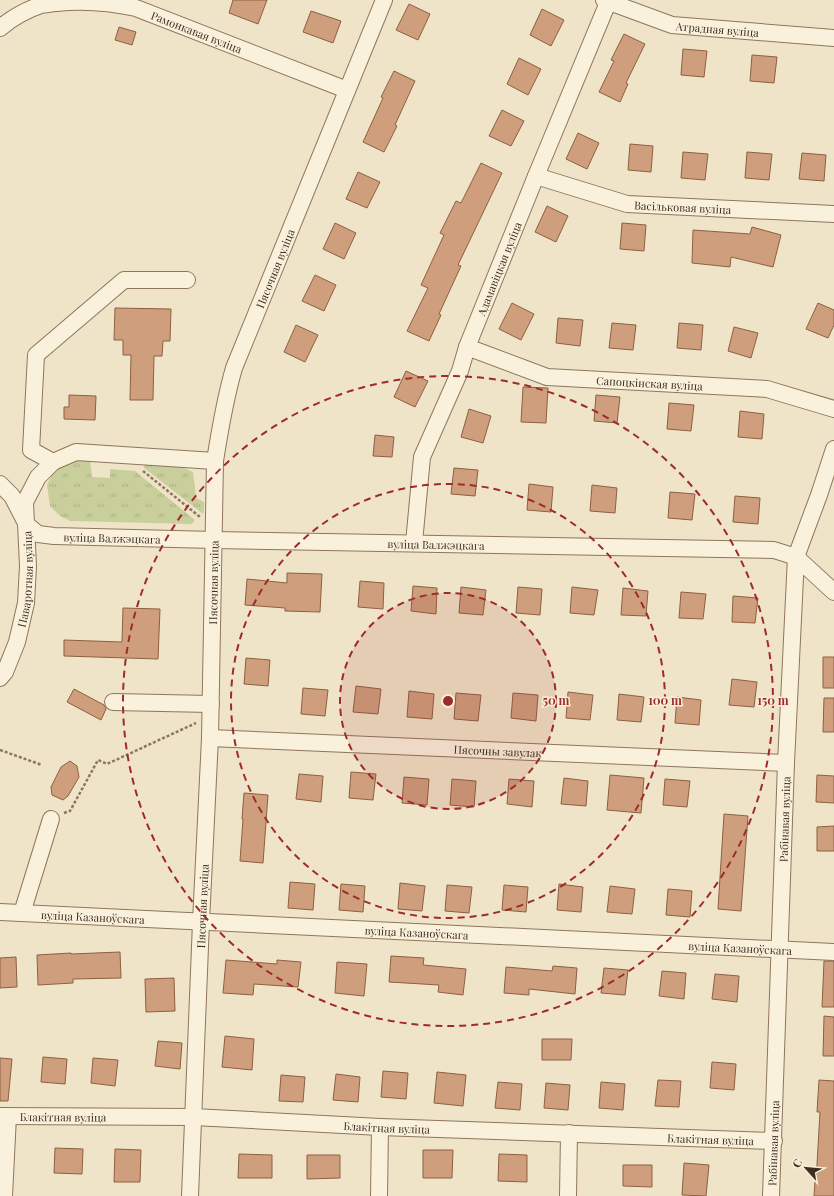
<svg xmlns="http://www.w3.org/2000/svg" width="834" height="1196" font-family="'Playfair Display',serif">
<style>
.grass{fill:url(#grass-tufts)}
.building{fill:#cf9f7d;stroke:#8d5f41}
.lines{fill:none;stroke-linecap:round;stroke-linejoin:round}
.minor-casing{stroke:#8d765c;stroke-width:18}
.path{stroke:#8d765c;stroke-width:2.5;stroke-dasharray:3 2;stroke-linecap:butt}
.minor{stroke:#faf1dc;stroke-width:16}
.ring{fill:none;stroke:#9e2a2b;stroke-width:2;stroke-dasharray:7 5}
.labels{text-anchor:middle;dominant-baseline:central;stroke-width:3;stroke-linejoin:round;paint-order:stroke}
.street-label{font-size:11px;fill:#3d2e20;stroke:#f7eed8}
.centre{fill:#9e2a2b;stroke:#f7eed8;stroke-width:2}
.ring-label{font-size:12px;text-anchor:middle;font-weight:bold;fill:#9e2a2b;stroke:#f7eed8;stroke-width:3;stroke-linejoin:round;paint-order:stroke}
</style>
<defs>
<pattern id="grass-tufts" width="24" height="20" patternUnits="userSpaceOnUse"><rect width="24" height="20" fill="#c9cf9b"/><path d="M3 7l-1-3M5 7V3M7 7l1-3M15 17l-1-3M17 17v-4M19 17l1-3" fill="none" stroke="#aeb285"/></pattern>
</defs>
<rect width="100%" height="100%" fill="#f0e4c8"/>
<path class="grass" d="M90,459L92,477L110,478V469L135,471L195,520L192,524L70,521L60,516L50,506L47,485L56,467L73,460Z
M144,462L180,466L193,472L196,498L204,502V510L203,514L144,468Z"/>
<path class="building" d="M233,0H267L258,24L229,13Z
M409,4L430,14L418,40L396,30Z
M542,9L564,20L551,46L530,35Z
M311,11L341,21L333,43L303,32Z
M119,27L136,32L132,45L115,40Z
M624,34L645,44L626,83L628,84L620,102L599,92L614,61L611,60Z
M683,49L707,51L704,77L681,75Z
M752,55L777,57L774,83L750,81Z
M519,58L541,69L528,95L507,84Z
M394,71L415,81L395,125L397,126L384,152L363,142L383,98L381,97Z
M502,110L524,121L511,146L489,136Z
M578,133L599,143L587,169L566,159Z
M630,144L653,146L651,172L628,170Z
M683,152L708,154L705,180L681,178Z
M747,152L772,154L769,180L745,178Z
M802,153L826,155L824,181L799,179Z
M481,163L502,173L458,265L461,266L439,314L441,315L429,341L407,331L428,288L421,285L444,235L440,233L456,201L461,203Z
M358,172L380,182L367,208L346,199Z
M547,206L568,216L556,242L535,232Z
M335,223L356,233L344,259L323,249Z
M622,223L646,225L644,251L620,249Z
M752,227L781,235L773,267L731,257L730,267L692,263L693,230L750,234Z
M315,275L336,285L324,311L302,301Z
M512,303L534,314L521,340L499,329Z
M818,303L834,310V325L828,338L806,329Z
M115,308L171,309L170,341H163L162,356H154L153,400H130L131,355H123V340H114Z
M558,318L583,320L580,346L556,343Z
M612,323L636,325L633,350L609,348Z
M679,323L703,325L701,350L677,348Z
M296,325L318,335L305,362L284,352Z
M734,327L758,333L751,358L728,351Z
M406,371L428,381L415,407L394,397Z
M523,387L548,388L546,423L521,422Z
M69,395L96,396L95,420L64,419V407H69Z
M596,395L620,397L617,423L594,421Z
M669,403L694,405L691,431L667,429Z
M469,409L491,416L483,443L461,437Z
M740,411L764,414L762,439L738,437Z
M375,435L394,437L392,457L373,456Z
M454,468L478,470L475,496L451,494Z
M529,484L553,487L551,512L527,510Z
M592,485L617,488L615,513L590,511Z
M670,492L695,494L692,520L668,518Z
M735,496L760,498L758,524L733,522Z
M287,573L322,574L320,612L285,611V608L245,605L247,579L287,583Z
M360,581L384,583L383,609L358,607Z
M413,586L437,588L436,614L411,611Z
M461,587L486,590L483,615L459,613Z
M518,587L542,589L540,615L516,613Z
M572,587L598,590L594,615L570,613Z
M623,588L648,591L646,616L621,615Z
M681,592L706,594L703,619L679,618Z
M733,596L758,598L755,623L732,622Z
M123,608L160,609L158,659L64,656V640L122,642Z
M823,657H834V688H823Z
M246,658L270,660L268,686L244,684Z
M732,679L757,682L754,707L729,705Z
M356,686L381,689L378,714L353,712Z
M303,688L328,690L325,716L301,714Z
M74,689L104,705L106,709L101,720L67,702Z
M409,691L434,694L432,719L407,717Z
M568,692L593,695L590,720L566,718Z
M456,693L481,695L478,721L454,719Z
M513,693L538,695L536,721L511,718Z
M619,694L644,697L641,722L617,720Z
M677,697L701,700L699,725L675,723Z
M824,698H834V732H823Z
M70,761L77,766L79,777L68,796L63,800L52,795L51,787L61,767Z
M351,772L376,774L373,800L349,798Z
M299,774L323,776L321,802L296,799Z
M610,775L644,778L641,813L607,810Z
M817,775L834,776V803L816,802Z
M404,777L429,779L427,805L402,803Z
M564,778L588,781L586,806L561,804Z
M452,779L476,781L474,807L450,805Z
M509,779L534,781L532,807L507,804Z
M665,779L690,781L687,807L663,805Z
M244,793L268,795L263,863L240,861L243,819H242Z
M724,814L748,816L741,911L718,909Z
M834,826V851H817V827Z
M290,882L315,884L313,910L288,908Z
M400,883L425,886L422,911L398,909Z
M341,884L365,886L363,912L339,910Z
M559,884L583,887L581,912L557,910Z
M447,885L472,887L469,913L445,911Z
M504,885L528,887L526,912L502,910Z
M610,886L635,889L632,914L607,912Z
M668,889L692,891L690,917L666,915Z
M120,952L121,978L73,979V983L38,985L37,955L71,953V954Z
M391,956L424,958L423,965L466,969L463,995L438,992L439,985L389,982Z
M16,957L17,987L0,988V958Z
M226,960L277,964V960L301,962L298,987L254,984L253,995L223,993Z
M824,961H834V1007H822Z
M337,962L367,964L364,996L335,993Z
M553,966L577,968L575,994L529,989V995L504,993L506,967L552,971Z
M604,968L628,970L625,995L601,993Z
M662,971L686,973L684,999L659,996Z
M715,974L739,976L737,1002L712,999Z
M174,978L175,1011L146,1012L145,979Z
M824,1016L834,1017V1056H823Z
M225,1036L254,1039L252,1070L222,1067Z
M542,1039H572L571,1060H542Z
M158,1041L182,1043L180,1069L155,1066Z
M43,1057L67,1059L65,1084L41,1082Z
M0,1058L12,1059L8,1101H0Z
M93,1058L118,1060L115,1086L91,1083Z
M712,1062L736,1064L734,1090L710,1088Z
M383,1071L408,1073L406,1099L381,1097Z
M437,1072L466,1075L463,1106L434,1103Z
M336,1074L360,1077L358,1102L333,1100Z
M281,1075L305,1077L303,1102L279,1101Z
M658,1080L681,1081L679,1107L655,1106Z
M819,1080L834,1081V1196H814L815,1182H816L820,1112H817Z
M498,1082L522,1084L520,1110L495,1108Z
M601,1082L625,1084L623,1110L599,1108Z
M546,1083L570,1085L568,1110L544,1108Z
M55,1148L83,1149L82,1174L54,1173Z
M115,1149L141,1150L140,1182H114Z
M423,1150H453L452,1178H423Z
M239,1154L272,1155V1178H238Z
M499,1154L527,1155V1182L498,1181Z
M307,1155H340V1178L307,1179Z
M684,1163L709,1165L706,1196L682,1195Z
M623,1165H652V1187L623,1186Z"/>
<g class="lines">
<g class="minor-casing">
<g id="minor">
<path id="s1" d="M604,0L672,25L834,38"/>
<path id="s2" d="M0,28C12,18 26,10 41,5C45,4 51,4 56,3C83,0 109,2 136,8L347,90"/>
<path id="s3" d="M536,176L627,204L834,214"/>
<path id="s4" d="M467,347L547,377L767,389L834,409"/>
<path d="M53,462L31,450L36,355L124,280H187"/>
<path id="s5" d="M0,484L12,496L27,525L38,534L54,536L214,540L774,550L796,557L834,592"/>
<path id="s6" d="M414,543L422,457L460,371L467,347L536,176L609,0"/>
<path id="s7" d="M0,678L5,672L17,642L26,603L28,566L25,502L38,477L53,462L76,452L215,461"/>
<path d="M113,702L211,704"/>
<path id="s8" d="M210,738L786,763"/>
<path id="s9" d="M0,912L834,952"/>
<path d="M22,913L51,819"/>
<path id="s10" d="M0,1116L194,1117L380,1127L774,1141"/>
<path d="M4,1196L8,1116"/>
<path id="s11" d="M190,1196L201,922L210,738L215,461C220,429 225,399 234,368L384,0"/>
<path d="M379,1196L380,1127"/>
<path d="M568,1196L569,1133"/>
<path id="s12" d="M771,1196L786,763L796,557L819,495L834,449"/>
</g>
</g>
<path class="path" d="M143,471L200,517
M0,750L42,765
M64,813L70,811L98,760L107,764L196,723"/>
<use href="#minor" class="minor"/>
</g>
<circle cx="448" cy="701" r="108" fill="#9e2a2b" fill-opacity=".12"/>
<g class="ring">
<circle cx="448" cy="701" r="108"/>
<circle cx="448" cy="701" r="217"/>
<circle cx="448" cy="701" r="325"/>
</g>
<g class="labels">
<g class="street-label">
<text stroke="none"><textPath href="#s1" startOffset="118">Атрадная вуліца</textPath></text>
<text stroke="none"><textPath href="#s2" startOffset="208">Рамонкавая вуліца</textPath></text>
<text stroke="none"><textPath href="#s3" startOffset="151">Васільковая вуліца</textPath></text>
<text stroke="none"><textPath href="#s11" startOffset="938">Пясочная вуліца</textPath></text>
<text stroke="none"><textPath href="#s6" startOffset="290">Адамавіцкая вуліца</textPath></text>
<text stroke="none"><textPath href="#s4" startOffset="188">Сапоцкінская вуліца</textPath></text>
<text stroke="none"><textPath href="#s5" startOffset="138">вуліца Валжэцкага</textPath></text>
<text stroke="none"><textPath href="#s5" startOffset="462">вуліца Валжэцкага</textPath></text>
<text stroke="none"><textPath href="#s7" startOffset="104">Паваротная вуліца</textPath></text>
<text stroke="none"><textPath href="#s11" startOffset="614">Пясочная вуліца</textPath></text>
<text stroke="none"><textPath href="#s8" startOffset="288">Пясочны завулак</textPath></text>
<text stroke="none"><textPath href="#s12" startOffset="377">Рабінавая вуліца</textPath></text>
<text stroke="none"><textPath href="#s11" startOffset="290">Пясочная вуліца</textPath></text>
<text stroke="none"><textPath href="#s9" startOffset="93">вуліца Казаноўскага</textPath></text>
<text stroke="none"><textPath href="#s9" startOffset="417">вуліца Казаноўскага</textPath></text>
<text stroke="none"><textPath href="#s9" startOffset="741">вуліца Казаноўскага</textPath></text>
<text stroke="none"><textPath href="#s10" startOffset="63">Блакітная вуліца</textPath></text>
<text stroke="none"><textPath href="#s10" startOffset="387">Блакітная вуліца</textPath></text>
<text stroke="none"><textPath href="#s10" startOffset="711">Блакітная вуліца</textPath></text>
<text stroke="none"><textPath href="#s12" startOffset="53">Рабінавая вуліца</textPath></text>
</g>
</g>
<circle cx="448" cy="701" r="6" class="centre"/>
<g class="ring-label">
<text x="556" y="705">50 m</text>
<text x="665" y="705">100 m</text>
<text x="773" y="705">150 m</text>
</g>
<g transform="translate(806 1168) rotate(297)" stroke="#f7eed8" stroke-width="3" paint-order="stroke">
<path d="M0-3L7 15L0 10L-7 15Z" fill="#3d2e20"/>
<text y="-6" font-size="11" font-weight="bold" text-anchor="middle" fill="#3d2e20">С</text>
</g>
</svg>
